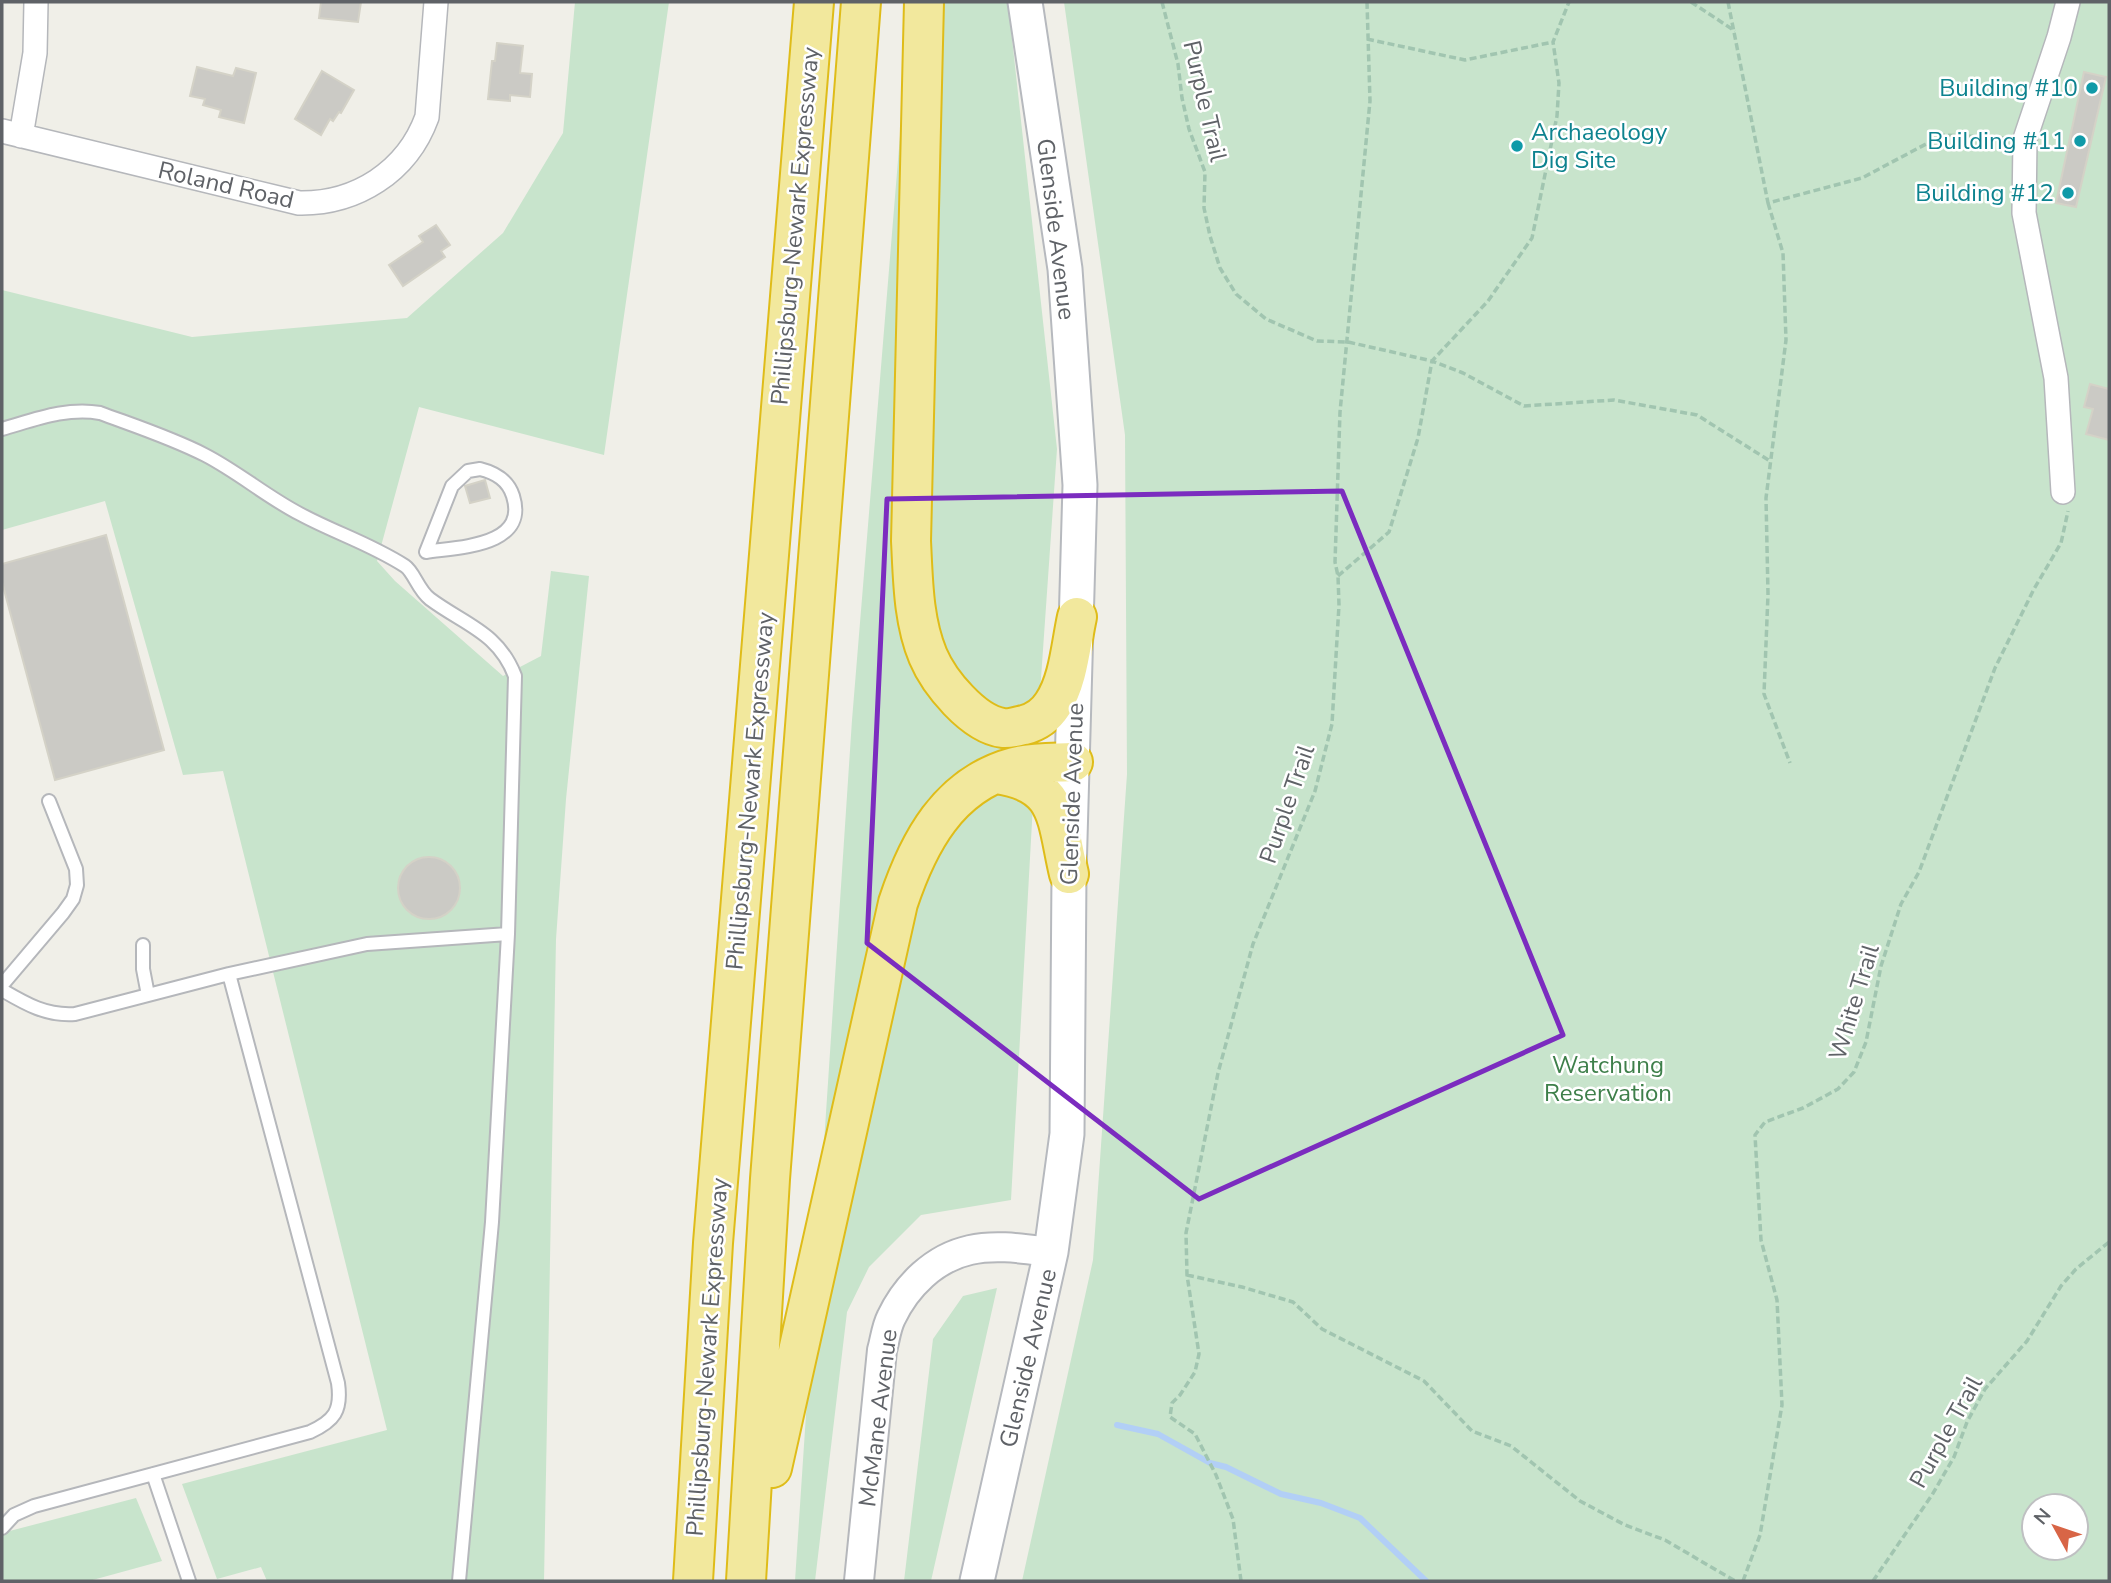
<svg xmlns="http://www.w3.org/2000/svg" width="2111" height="1583" font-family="'Nunito Sans',sans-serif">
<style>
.green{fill:#c8e4cc;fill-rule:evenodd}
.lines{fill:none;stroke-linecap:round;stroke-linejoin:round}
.stream{stroke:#b2cff6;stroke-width:6}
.building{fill:#cbcac5;stroke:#d4d2c7;stroke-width:2}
.service-casing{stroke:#b5b7bb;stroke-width:16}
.minor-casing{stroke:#b5b7bb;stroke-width:26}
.tertiary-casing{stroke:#b5b7bb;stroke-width:32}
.secondary-casing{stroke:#b6b9be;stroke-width:37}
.motorway-casing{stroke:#dfbc19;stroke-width:42}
.path{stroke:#a1c5b0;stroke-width:3.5;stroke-dasharray:7 3.5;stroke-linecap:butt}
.service{stroke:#fff;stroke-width:12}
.minor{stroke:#fff;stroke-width:23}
.tertiary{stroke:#fff;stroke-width:28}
.secondary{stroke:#fff;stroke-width:33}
.motorway{stroke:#f2e89d;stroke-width:38}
.marked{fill:none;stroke:#7b2cbf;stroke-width:5;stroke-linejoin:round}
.culture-dot{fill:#0f9aa8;stroke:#fff;stroke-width:2.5}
.labels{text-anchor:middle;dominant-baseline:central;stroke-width:5;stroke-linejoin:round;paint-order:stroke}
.culture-label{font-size:24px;fill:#0d838f;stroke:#fff;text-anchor:end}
.street-label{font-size:24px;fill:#5f6267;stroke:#fff}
.park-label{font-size:24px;fill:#3e7f4a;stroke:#fff}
</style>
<rect width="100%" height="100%" fill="#f0efe8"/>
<path class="green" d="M575,2H669L604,455L419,407L377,561L395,581L503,676L541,656L551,571L589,576L566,799L556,939L544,1581H267L261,1567L217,1579L182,1484L387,1430L223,771L183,775L105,501L2,530V290L192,337L407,318L503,233L563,133Z
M911,2H1008L1057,449L1036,750L1011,1200L921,1215L869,1267L847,1312L815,1581H795L852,720Z
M1064,2H2109V1581H1022L1093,1260L1127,774L1125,435ZM2034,1506H2076V1548H2034Z
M997,1288L931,1581H904L933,1339L963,1296Z
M136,1498L162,1561L89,1581H2V1533Z"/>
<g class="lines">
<path class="stream" d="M1117,1425L1158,1434L1210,1463L1226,1467L1281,1494L1321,1503L1360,1518L1426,1581"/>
</g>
<path class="building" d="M321,2H361L358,22L319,18Z
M497,43L523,46L520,73L532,74L530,97L510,95V101L488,99L492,61H495Z
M197,67L233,76L236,68L256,73L244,123L219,117L221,110L203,105L205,99L190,96Z
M322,71L354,90L341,113L339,112L333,121L330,119L321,135L295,119Z
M2084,72L2106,77L2076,207L2056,203Z
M436,225L450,245L441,251L445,257L403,286L389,265L423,242L419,236Z
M2090,384L2109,389V440L2086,434L2093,409L2084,407Z
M485,480L490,498L470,503L465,486Z
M106,535L164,750L55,780L2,582V564Z
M398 888a31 31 0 1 1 62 0a31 31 0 1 1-62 0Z"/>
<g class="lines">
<g class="service-casing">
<path id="service" d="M2,429C34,420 66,407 100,413C135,426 172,438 205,455C238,472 267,497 300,514C335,533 369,543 405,566C414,572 418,590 430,599C465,625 498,632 515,676L508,934L492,1222L459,1581
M480,469C496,473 508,480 513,496C529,547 457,547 426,552L452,486L468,471Z
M143,945V969L148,995
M229,974L367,944L508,934
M2,985L63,913L73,899L77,885L76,869L49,801
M2,990C26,1004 46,1016 75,1014L229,974L338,1383C342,1411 334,1421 310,1432L34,1506L14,1515L2,1528
M153,1474L189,1581"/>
</g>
<g class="minor-casing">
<path id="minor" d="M2,131L299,203C356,204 407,172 427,117L436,2
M21,136L35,53L36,2
M2063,492L2056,378L2024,213L2025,139L2059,37L2068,2"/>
</g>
<g class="tertiary-casing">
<path id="tertiary" d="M859,1581L882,1350C885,1340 886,1328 891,1318C906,1286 934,1258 970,1250C996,1244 1025,1249 1051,1252"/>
</g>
<g class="secondary-casing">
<path id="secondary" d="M977,1581L1051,1252L1067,1134L1069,874L1080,485L1065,269L1025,2"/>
</g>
<g class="motorway-casing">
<path id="motorway" d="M924,2L911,541C913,579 913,620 928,656C939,682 973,724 1003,728C1009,729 1018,726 1024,725C1036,722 1046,715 1053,704C1069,680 1071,644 1077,617
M996,774C1061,783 1056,819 1069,874
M772,1468L898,903C918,843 948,785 1014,767C1033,762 1053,763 1073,762
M693,1581L713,1243L814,2
M746,1581L770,1179L861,2"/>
</g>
<path class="path" d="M1162,2L1178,64L1182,98L1189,129L1205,172L1204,208L1210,236L1220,268L1236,294L1266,319L1317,341L1348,342L1432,361L1488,301L1532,238L1557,116L1559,83L1553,42L1569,2
M1691,2L1735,31
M1728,2L1768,203L1862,178L1943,135L2005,138
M1367,39L1465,60L1553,42
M1768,203L1783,253L1786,340L1766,498L1768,594L1764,694L1790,763
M1338,576L1389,532L1418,438L1432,361L1463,373L1524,406L1614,400L1697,415L1770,461
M1187,1275L1242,1287L1293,1302L1322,1329L1424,1381L1472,1431L1511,1446L1580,1501L1625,1525L1665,1540L1735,1581
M1241,1581L1233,1519L1216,1475L1195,1434L1170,1417L1172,1403L1180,1395L1195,1372L1199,1354L1187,1275L1186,1233L1218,1073L1253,944L1315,791L1332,724L1339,605L1338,576L1335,562L1340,412L1370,101L1367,2
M1743,1581L1760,1535L1782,1405L1777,1300L1761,1240L1755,1135L1765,1122L1803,1108L1838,1089L1854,1072L1866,1042L1881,966L1901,904L1919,872L1995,668L2034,589L2061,543L2068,511
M1873,1581L1932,1495L1954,1457L1967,1422L1985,1389L2027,1341L2061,1286L2076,1269L2109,1242"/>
<use href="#service" class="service"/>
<use href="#minor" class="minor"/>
<use href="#tertiary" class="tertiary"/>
<use href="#secondary" class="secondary"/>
<use href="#motorway" class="motorway"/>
</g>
<path class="marked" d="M1342,491L1563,1035L1199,1199L867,943L887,499Z"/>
<g class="culture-dot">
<circle cx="2092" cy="88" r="7"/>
<circle cx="2080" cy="141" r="7"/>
<circle cx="1517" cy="146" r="7"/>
<circle cx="2068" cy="193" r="7"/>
</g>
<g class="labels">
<g class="culture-label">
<text x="2078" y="88">Building #10</text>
<text x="1531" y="132" text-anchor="start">Archaeology<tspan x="1531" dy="28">Dig Site</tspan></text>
<text x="2066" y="141">Building #11</text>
<text x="2054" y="193">Building #12</text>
</g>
<g class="street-label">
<text transform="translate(1205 101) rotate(77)">Purple Trail</text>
<text transform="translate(226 185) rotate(13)">Roland Road</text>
<text transform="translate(795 226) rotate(-85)">Phillipsburg-Newark Expressway</text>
<text transform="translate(1056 229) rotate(83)">Glenside Avenue</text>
<text transform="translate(750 791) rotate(-85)">Phillipsburg-Newark Expressway</text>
<text transform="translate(1072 794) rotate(-88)">Glenside Avenue</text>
<text transform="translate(1287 804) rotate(-71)">Purple Trail</text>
<text transform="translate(1854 1002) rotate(-73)">White Trail</text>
<text transform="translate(707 1357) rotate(-86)">Phillipsburg-Newark Expressway</text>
<text transform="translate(1028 1358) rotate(-77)">Glenside Avenue</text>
<text transform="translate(878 1418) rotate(-83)">McMane Avenue</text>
<text transform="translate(1946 1432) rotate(-61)">Purple Trail</text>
</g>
<g class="park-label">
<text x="1608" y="1065">Watchung<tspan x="1608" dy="28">Reservation</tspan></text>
</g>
</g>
<rect width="2111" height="1583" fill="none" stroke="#5f6267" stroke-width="7"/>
<g transform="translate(2055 1527) rotate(310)"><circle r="33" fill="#ffffff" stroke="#bfc0c2" stroke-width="2"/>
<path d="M0-5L12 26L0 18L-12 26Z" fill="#d86546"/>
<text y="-10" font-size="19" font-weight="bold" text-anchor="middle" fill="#5f6267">N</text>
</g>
</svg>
